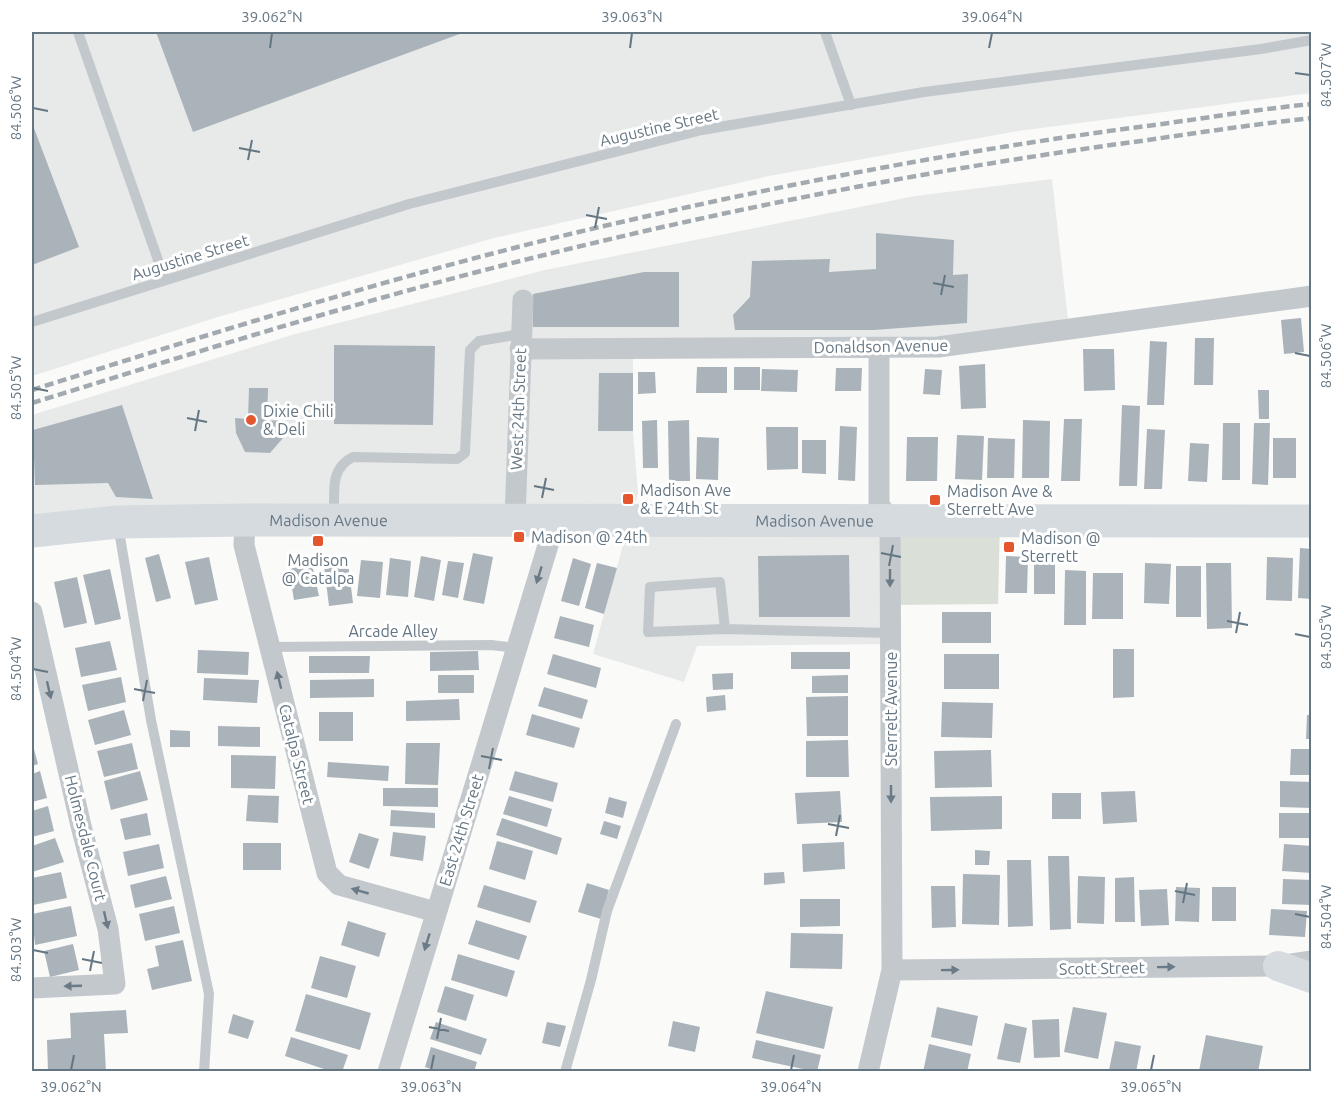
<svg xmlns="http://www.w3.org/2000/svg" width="1343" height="1103" font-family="Ubuntu,sans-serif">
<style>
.built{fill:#e8e9e9}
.green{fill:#dadfd7}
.building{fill:#aab3b9}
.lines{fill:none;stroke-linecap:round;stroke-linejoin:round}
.lane{stroke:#c3c8cc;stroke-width:10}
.street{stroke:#c3c8cc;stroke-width:21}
.secondary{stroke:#d6dbdf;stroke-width:30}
.primary{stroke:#d6dbdf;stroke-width:33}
.rail{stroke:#a2aab0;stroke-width:4.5;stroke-dasharray:9 4.5;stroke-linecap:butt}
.oneway{fill:#6a7a87}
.ticks{fill:none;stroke:#657683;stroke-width:2}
.poi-dot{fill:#e4572e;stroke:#fff;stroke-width:2}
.labels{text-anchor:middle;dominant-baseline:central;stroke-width:6;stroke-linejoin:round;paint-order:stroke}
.street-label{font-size:16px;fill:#657683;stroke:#fff}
.poi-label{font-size:16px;fill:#657683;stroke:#fff;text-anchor:start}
.neatline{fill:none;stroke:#657683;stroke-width:2}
.ticks-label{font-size:15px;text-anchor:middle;fill:#657683}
</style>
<rect width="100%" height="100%" fill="#fafaf8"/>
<path class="built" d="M32,32H1311V93L1018,131L769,176L494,238L218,317L32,376Z
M1052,179L1069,329L938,347L633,348V431L638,493L630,519H890L891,644L697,646L684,682L593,654L630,520L32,531V415L295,334L545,270L915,196Z"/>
<path class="green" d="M890,519L1000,520L998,604L890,605Z"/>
<path class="building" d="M156,32H465L193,132Z
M32,123L79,247L32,265Z
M876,233L954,240L953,275L968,274L967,323L874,330H735L733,315L750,297L752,261L830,259L829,272L876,269Z
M644,272H679V327H533V294Z
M1301,318L1304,352L1284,354L1281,320Z
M1195,338H1214L1213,385H1194Z
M1150,341L1167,342L1164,405H1147Z
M334,345L435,346L433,425L334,424Z
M1083,349H1114L1115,390L1084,391Z
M985,364L986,408L961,409L959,366Z
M697,367H727V393H696Z
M734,367H760V390H734Z
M836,368H862L861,391H835Z
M762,369L798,370L797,392L761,391Z
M925,369L942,370L940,395L923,394Z
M638,372H655L656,393L638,394Z
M599,373H633V431H598Z
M249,388H268L267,421L282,420L283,438L270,453L245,452L236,433L235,418L248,419Z
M1258,390H1269V419H1259Z
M122,405L153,499L116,497L108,483L35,485L33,430Z
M1122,405L1140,406L1137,486H1119Z
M1064,419H1082L1080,481H1061Z
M657,420L658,468H643L642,421Z
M689,420L690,481H669L668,421Z
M1023,420L1050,421L1049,478H1022Z
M1223,423H1240V480H1222Z
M1254,423H1270L1268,485L1252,484Z
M840,426L857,427L855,481L838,480Z
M766,427H798V469L767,470Z
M1147,429L1165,430L1162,489H1144Z
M957,435L984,436L982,480L955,479Z
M697,437L719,438L718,480L696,479Z
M907,437H938L937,481H906Z
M988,438L1015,439L1014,478H987Z
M1273,438H1296V478H1273Z
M802,440H826V474L802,473Z
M1190,443L1209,444L1207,482L1188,481Z
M1300,548L1312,549V599L1298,598Z
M473,553L493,557L484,604L463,600Z
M159,554L171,598L156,602L145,558Z
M849,555L850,617H759L758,556Z
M421,556L441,560L434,601L414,597Z
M1006,556L1028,557L1027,593H1005Z
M209,557L218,600L195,605L185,562Z
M1034,557H1055V594H1034Z
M1267,557L1293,558L1292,601L1266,600Z
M390,558L411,561L408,597L386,595Z
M573,558L591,564L579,606L561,601Z
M361,560L383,562L380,598L357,596Z
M448,561L464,563L458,598L442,595Z
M348,563L353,603L329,606L324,566Z
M597,563L617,568L604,614L585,608Z
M1145,563L1171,564L1169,604L1144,603Z
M1206,563H1231L1232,628L1207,629Z
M312,564L319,596L294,600L289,569Z
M1176,566H1201V617H1176Z
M110,569L121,619L95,625L83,575Z
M1065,570L1086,571V625H1064Z
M1093,573H1123V619H1092Z
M77,577L87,623L64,628L54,582Z
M942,612H991V643H942Z
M560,616L594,625L589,647L554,638Z
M110,641L117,670L81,677L75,648Z
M1113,649H1134V697L1113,698Z
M198,650L249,652L248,675L197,673Z
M478,651L479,670L430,671V652Z
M791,652H850V669H791Z
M553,654L601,668L596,688L547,674Z
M944,654H999V689H944Z
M309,656H370L369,673H309Z
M733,673V689L713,690L712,674Z
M438,675H474V693H438Z
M848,675V693H812V676Z
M121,677L126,702L88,711L82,685Z
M204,678L259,680L257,703L203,700Z
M374,679V697L310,698V680Z
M544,687L588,700L582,719L538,706Z
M725,695L726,710L707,712L706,697Z
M848,696V736H807L806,697Z
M459,699L460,720L406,721V701Z
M942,702L993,703L992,738L941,737Z
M124,710L131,735L95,745L88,720Z
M319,712H353V741H319Z
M532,714L580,728L574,748L526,735Z
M1307,715H1312V739H1306Z
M218,726L260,727V747L218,746Z
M170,730L190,731V747H170Z
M848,740L849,777H806V741Z
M32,742L38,764L32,766Z
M132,743L138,769L104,777L97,751Z
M406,743H440L438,785L405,784Z
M1291,749H1312V775H1290Z
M991,750L992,787L935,788L934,751Z
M231,755L276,756L275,789L231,788Z
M328,762L389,766L388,781L327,777Z
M40,771L47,798L32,802V774Z
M140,771L148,800L111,810L104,781Z
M515,771L558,783L553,802L509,790Z
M1280,781L1312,782V808L1280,807Z
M383,788H438V807L383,806Z
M840,791L842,822L797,824L795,793Z
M1135,791L1137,822L1103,824L1101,792Z
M1052,793H1081V819H1052Z
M248,795L279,796L278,823L246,821Z
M509,796L552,809L547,827L503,814Z
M1002,796V829L931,831L930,797Z
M609,797L627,802L623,818L605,813Z
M48,806L54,831L32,837V811Z
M391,810L435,813V828L390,826Z
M147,813L151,835L125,840L120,819Z
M1279,813H1312V838H1279Z
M502,818L562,838L557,855L496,835Z
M604,821L621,826L617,839L600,834Z
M393,832L426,836L423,861L390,856Z
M359,833L379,839L369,869L349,862Z
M55,838L64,862L32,872V846Z
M497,841L533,851L525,880L489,869Z
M844,842L845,869L803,872L802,844Z
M243,843H281V870H243Z
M159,844L164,868L128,876L123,852Z
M1284,844L1312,846V873L1282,871Z
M975,850L990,851L989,865H975Z
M1048,856H1069L1071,929L1050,930Z
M1007,860H1031L1033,926L1008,927Z
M61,872L67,898L33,905L32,878Z
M784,872L785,883L764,885V873Z
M963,874L1000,875L999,925L962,924Z
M166,876L172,899L135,908L130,885Z
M1078,876L1105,877L1104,924L1077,923Z
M1134,877L1135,922H1115V878Z
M1283,879L1312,880V905L1282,904Z
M587,883L609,890L601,919L578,912Z
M484,885L537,901L530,923L477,907Z
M931,886H955L956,927L932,928Z
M1176,887L1200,888L1199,922L1175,921Z
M1212,887H1236V921H1212Z
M1167,889L1169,925L1141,926L1139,890Z
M800,899H840V926L800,927Z
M71,906L77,936L35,945L32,914Z
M174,906L180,933L145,941L139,914Z
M1271,909L1307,911L1305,937L1269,935Z
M476,920L527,936L519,960L468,944Z
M348,921L386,933L379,957L341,945Z
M791,933L843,934L842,969L790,968Z
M183,940L192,981L152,990L147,969L159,966L155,946Z
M73,944L79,970L50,977L44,951Z
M458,954L515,971L507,997L451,980Z
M320,956L356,966L347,998L311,988Z
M445,986L474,995L466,1021L437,1012Z
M766,991L833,1007L824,1049L756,1033Z
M306,994L371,1013L360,1050L295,1031Z
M937,1007L978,1016L972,1046L931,1037Z
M1073,1007L1107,1013L1098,1059L1064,1052Z
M126,1010L128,1033L104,1034L106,1072H48L47,1040L71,1038L70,1013Z
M233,1014L254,1021L248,1039L228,1033Z
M1059,1019L1060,1057L1034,1058L1032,1020Z
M673,1021L700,1027L695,1052L668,1046Z
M436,1022L487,1039L481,1055L430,1039Z
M547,1022L566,1026L560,1047L542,1043Z
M1005,1023L1027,1028L1020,1063L997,1059Z
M1206,1035L1263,1046L1258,1072L1199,1071Z
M291,1037L348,1055L342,1072H333L285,1056Z
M756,1040L821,1055L817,1072L752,1058Z
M1115,1041L1141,1046L1136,1072L1109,1070Z
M929,1044L971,1054L967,1072H923Z
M431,1047L477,1062L474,1072H440L425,1067Z"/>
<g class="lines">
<path class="lane" d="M78,32L165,280
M825,32L851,105
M32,322L409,204L702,130L924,92L1261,49L1312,40
M334,515C335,492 329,469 353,457L457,459L465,453L470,350L479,341L521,334
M118,525L151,720L209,994L204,1072
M725,629L720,582L650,587L648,632L725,629L891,633
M270,647L491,645L516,648
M565,1072L591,980L607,911L676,724"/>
<path class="street" d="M520,349L938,347L1312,296
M515,519L523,300
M245,520L244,545L327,873L339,885L436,912
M32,612L81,826L108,929L115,984L32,988
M892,970L1278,966L1312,961
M388,1072L556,519
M868,1072L892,970L890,519L879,505V348"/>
<path class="secondary" d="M1278,966L1312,978"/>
<path class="primary" id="s1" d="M32,531L118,522L245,520L1312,521"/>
<path class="rail" d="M32,390C235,326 439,262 648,216C815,178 984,147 1154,125C1207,118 1259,109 1312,104
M32,403C181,357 330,310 481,271C701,214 923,170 1148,140C1202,132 1257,124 1312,118"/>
</g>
<defs><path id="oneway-solid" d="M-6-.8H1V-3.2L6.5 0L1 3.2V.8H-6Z" transform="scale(1.5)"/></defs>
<g class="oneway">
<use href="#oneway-solid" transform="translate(539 575) rotate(107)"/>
<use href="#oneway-solid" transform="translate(890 578) rotate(90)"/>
<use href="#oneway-solid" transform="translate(279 680) rotate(-104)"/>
<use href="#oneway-solid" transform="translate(49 690) rotate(77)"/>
<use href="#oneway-solid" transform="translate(891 794) rotate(90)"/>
<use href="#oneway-solid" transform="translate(360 891) rotate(-164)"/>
<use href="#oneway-solid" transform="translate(106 920) rotate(77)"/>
<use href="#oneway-solid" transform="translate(427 942) rotate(107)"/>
<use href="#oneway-solid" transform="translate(1166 967) rotate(-1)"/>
<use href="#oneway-solid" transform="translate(950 970) rotate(-1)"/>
<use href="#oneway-solid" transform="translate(73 986) rotate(178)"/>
</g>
<path class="ticks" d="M270,48L272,33M630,48L632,33M989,48L992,33M1295,73L1310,75M33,108L48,111M239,148L260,152M248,160L252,140M586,215L607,219M595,228L599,207M933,283L954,287M941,295L945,275M1295,353L1310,356M33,388L48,391M187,418L207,422M195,431L199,410M534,486L554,490M542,498L546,478M881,553L901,557M889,566L893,545M1227,621L1248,625M1236,633L1240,612M1295,634L1310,637M33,669L48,672M134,689L155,693M143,701L147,680M481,756L502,760M489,769L493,748M828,824L849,828M836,836L840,815M1175,891L1195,895M1183,903L1187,883M1295,914L1310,917M33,950L48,953M82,959L102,963M90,971L94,951M429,1027L449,1031M437,1039L441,1018M71,1070L74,1055M431,1070L434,1055M791,1070L794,1055M1151,1070L1154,1055"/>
<g class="poi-dot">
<circle cx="251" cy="420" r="6"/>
<rect x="622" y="493" width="12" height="12" rx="3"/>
<rect x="929" y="494" width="12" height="12" rx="3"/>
<rect x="513" y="531" width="12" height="12" rx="3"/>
<rect x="312" y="535" width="12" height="12" rx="3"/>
<rect x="1003" y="541" width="12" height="12" rx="3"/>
</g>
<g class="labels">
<g class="street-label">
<text transform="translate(659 127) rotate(-13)">Augustine Street</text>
<text transform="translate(190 257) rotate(-17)">Augustine Street</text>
<text transform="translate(881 346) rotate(-1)">Donaldson Avenue</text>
<text transform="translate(518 409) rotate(-88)">West 24th Street</text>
<text stroke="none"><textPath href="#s1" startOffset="297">Madison Avenue</textPath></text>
<text stroke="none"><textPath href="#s1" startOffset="783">Madison Avenue</textPath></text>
<text x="393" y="631">Arcade Alley</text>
<text transform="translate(891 709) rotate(-90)">Sterrett Avenue</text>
<text transform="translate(297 754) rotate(76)">Catalpa Street</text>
<text transform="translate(461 830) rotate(-73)">East 24th Street</text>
<text transform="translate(86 838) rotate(76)">Holmesdale Court</text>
<text transform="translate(1102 968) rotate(-1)">Scott Street</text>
</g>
<g class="poi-label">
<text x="263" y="411">Dixie Chili<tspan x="263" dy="18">&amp; Deli</tspan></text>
<text x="640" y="490">Madison Ave<tspan x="640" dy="18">&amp; E 24th St</tspan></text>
<text x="947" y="491">Madison Ave &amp;<tspan x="947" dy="18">Sterrett Ave</tspan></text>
<text x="531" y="537">Madison @ 24th</text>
<text x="1021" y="538">Madison @<tspan x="1021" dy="18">Sterrett</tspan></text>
<text x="318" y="560" text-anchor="middle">Madison<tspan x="318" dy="18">@ Catalpa</tspan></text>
</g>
</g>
<rect width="1343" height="1103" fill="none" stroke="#ffffff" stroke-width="66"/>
<rect x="33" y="33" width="1277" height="1037" class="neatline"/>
<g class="ticks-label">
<text x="272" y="22">39.062°N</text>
<text x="632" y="22">39.063°N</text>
<text x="992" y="22">39.064°N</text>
<text transform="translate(1326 75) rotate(-90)" y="5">84.507°W</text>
<text transform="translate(16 108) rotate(-90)" y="5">84.506°W</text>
<text transform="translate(1326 356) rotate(-90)" y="5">84.506°W</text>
<text transform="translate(16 388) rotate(-90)" y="5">84.505°W</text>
<text transform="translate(1326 637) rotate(-90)" y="5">84.505°W</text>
<text transform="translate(16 669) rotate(-90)" y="5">84.504°W</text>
<text transform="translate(1326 917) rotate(-90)" y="5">84.504°W</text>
<text transform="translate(16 950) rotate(-90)" y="5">84.503°W</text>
<text x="71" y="1092">39.062°N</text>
<text x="431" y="1092">39.063°N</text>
<text x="791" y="1092">39.064°N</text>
<text x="1151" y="1092">39.065°N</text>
</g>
</svg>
